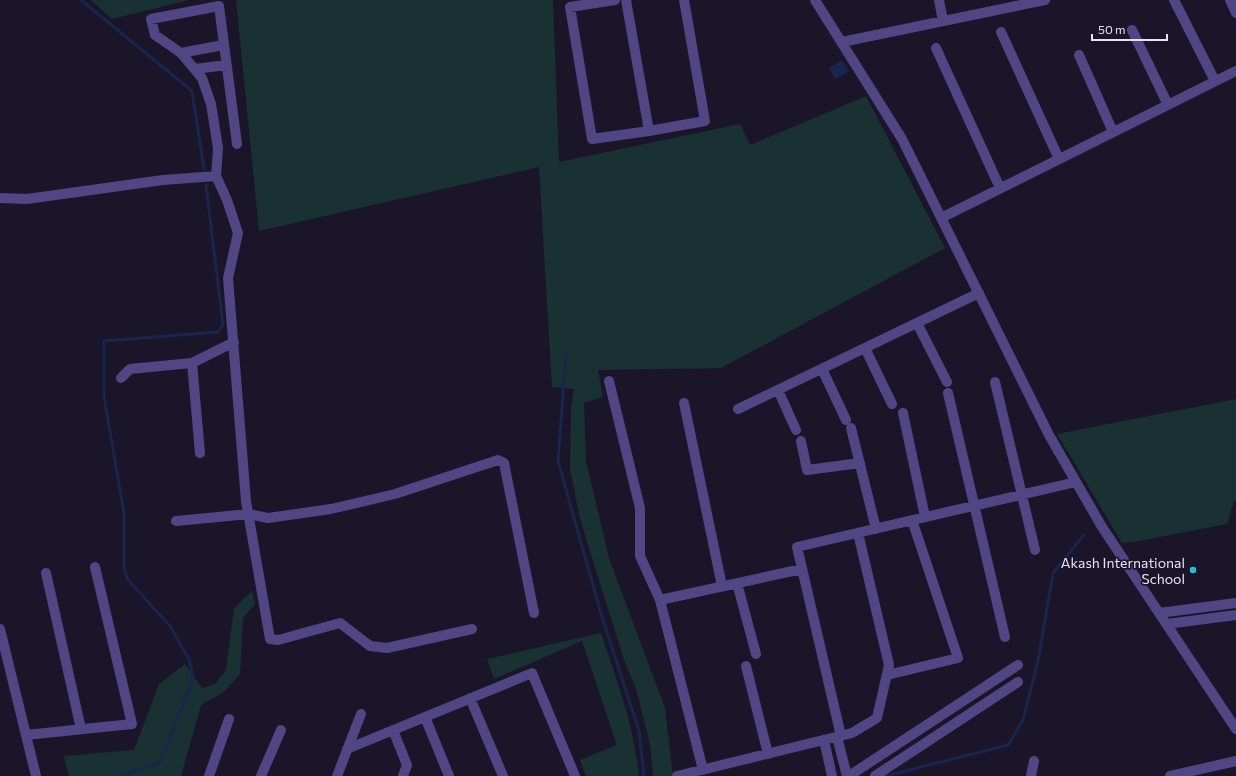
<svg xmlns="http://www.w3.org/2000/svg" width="1236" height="776" font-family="Commissioner,sans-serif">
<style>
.green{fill:#193133}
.water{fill:#17264c}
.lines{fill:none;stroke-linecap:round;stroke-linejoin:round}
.stream{stroke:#17264c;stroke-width:3}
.minor{stroke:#4f4683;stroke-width:10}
.poi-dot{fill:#27bce2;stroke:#1b152a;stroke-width:1.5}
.labels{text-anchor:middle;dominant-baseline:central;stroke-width:3.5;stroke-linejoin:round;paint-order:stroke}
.poi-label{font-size:14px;fill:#e7e2fb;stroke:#1b152a;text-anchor:end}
</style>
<rect width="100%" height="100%" fill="#1b152a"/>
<path class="green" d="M91,0H189L112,19Z
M236,0H553L559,162L740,124L750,145L866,96L945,248L721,368L598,370L603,397L584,403L586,461L609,558L665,708L673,776H653L650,744L636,689L624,660L580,519L570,469L571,408L574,389L552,387L539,167L259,231Z
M1236,399V501H1234L1227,524L1134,542L1122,543L1057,434Z
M252,591L255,604L243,618L240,674L224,692L201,705L181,776H69L64,756L134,750L159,684L185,664L202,688L215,684L226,670L234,608Z
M601,633C617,680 634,726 639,776H586L580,760L617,745L582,641L494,679L487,659Z"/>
<path class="water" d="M842,60L849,71L835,79L829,68Z"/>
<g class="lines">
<path class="stream" d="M81,0L192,91L204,169
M566,353L558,461L602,617L639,731L644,776
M122,776L160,762L193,679L190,661L170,626L128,580L124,568V513L104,397V341L218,332L223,325L206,185
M886,776L1008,745L1023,720L1038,661L1053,573L1084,535"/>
<path class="minor" d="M615,0L570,7L592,139L649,131L626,0
M815,0L902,139L1049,435L1102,527L1236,729
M939,0L943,21
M1174,0L1215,81
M1230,0L1236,13
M1132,30L1168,105
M1001,32L1059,159
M842,42L1045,0
M936,48L1000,188
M181,53L223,45
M1079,55L1113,132
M195,69L226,65
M649,131L705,121L684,0
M216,176L218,148L211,104L202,78L181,53L155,35L151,19L219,6L237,144
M0,198L27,199L163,180L216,176L227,200L238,233L228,278L246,501L270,639L278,640L340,623L370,646L387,648L472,629
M941,218L1236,71
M917,323L947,382
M865,348L892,404
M192,363L200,453
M822,369L846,420
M121,378L130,369L192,363L234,342
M609,381L640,508V556L660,600L703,770
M995,382L1035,550
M778,390L796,430
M948,393L1005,637
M684,403L722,586
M738,409L979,293
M903,413L925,517
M851,428L876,529
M801,441L807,470L860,463
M176,521L249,514L268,518L331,509L395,494L498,460L504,463L534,613
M46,573L81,729
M737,583L756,654
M660,600L802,569
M1159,613L1236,603
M1167,624L1236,615
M0,629L36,776
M746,666L768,754
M887,675L958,658L912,520
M470,698L503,776
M425,717L449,776
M393,730L407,765L403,776
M26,735L132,724L95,567
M841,736L797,547L1076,482
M837,737L847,776
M824,740L832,776
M347,749L532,673L575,776
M209,776L229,719
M261,776L281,730
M337,776L361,714
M677,776L852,733L877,718L889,665L858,533
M849,776L1018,665
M875,776L1018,682
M1031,776L1034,761
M1170,776L1236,761"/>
</g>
<circle class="poi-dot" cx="1193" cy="570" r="4"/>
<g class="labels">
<g class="poi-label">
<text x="1185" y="562">Akash International<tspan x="1185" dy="16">School</tspan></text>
</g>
</g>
<path d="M1092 34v6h75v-6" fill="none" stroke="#e7e2fb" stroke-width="2"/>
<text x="1098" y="34" font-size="12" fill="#e7e2fb" stroke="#1b152a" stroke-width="3" paint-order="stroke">50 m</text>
</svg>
